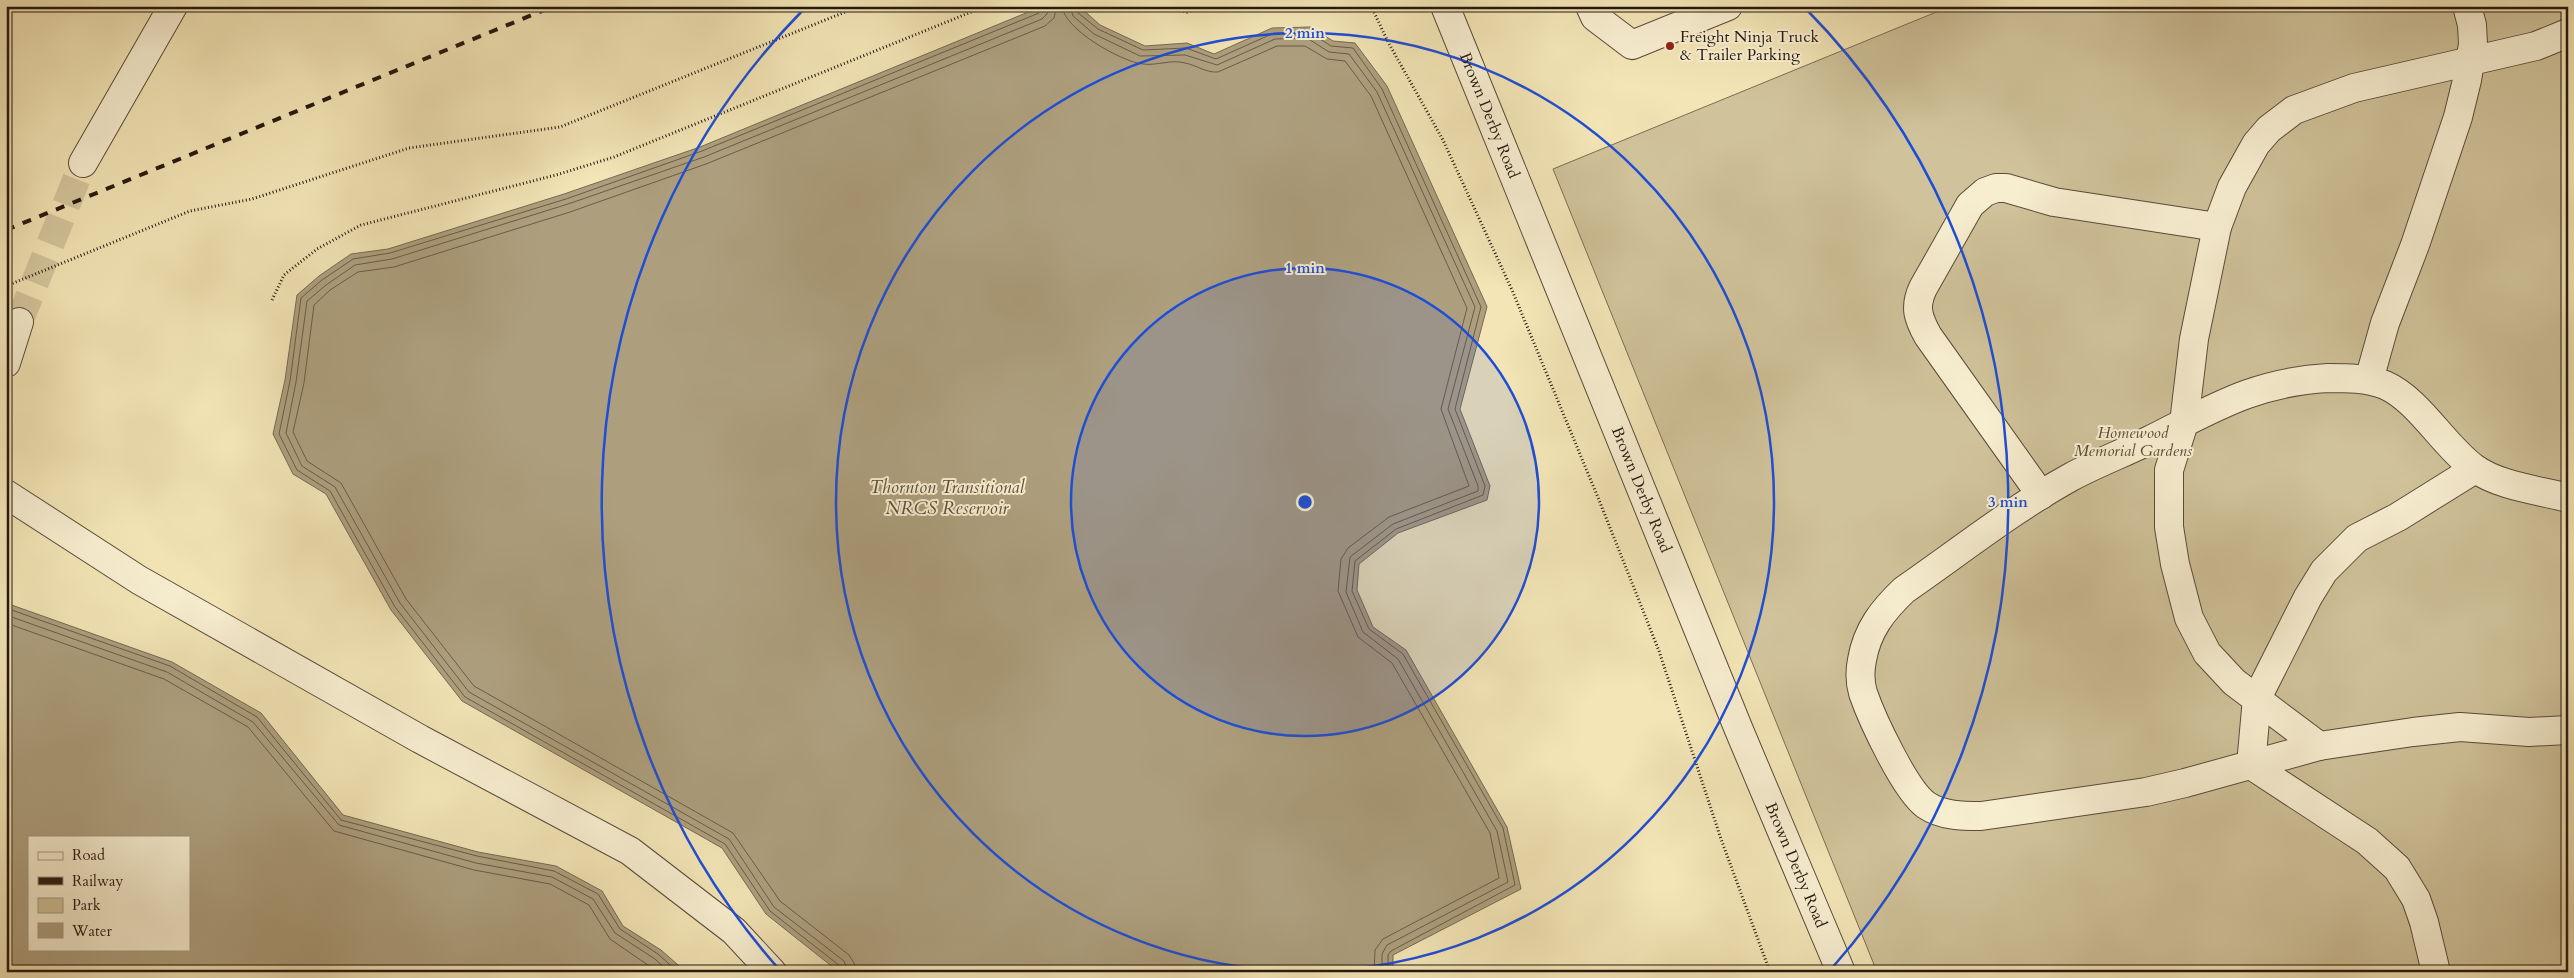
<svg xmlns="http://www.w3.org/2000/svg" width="2574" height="978" font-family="Cardo,serif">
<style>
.green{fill:#d0c29a;stroke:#7b6d55}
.water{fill:#ad9f7e;stroke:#776952;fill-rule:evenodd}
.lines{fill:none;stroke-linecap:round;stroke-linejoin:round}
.shore{stroke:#6a5c47;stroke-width:1}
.minor-tunnel{stroke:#d4c69d;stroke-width:28;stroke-dasharray:28 14;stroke-linecap:butt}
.minor-casing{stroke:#594b3a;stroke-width:30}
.path{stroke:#261810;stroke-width:3;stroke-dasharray:1 2.5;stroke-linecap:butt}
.minor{stroke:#f7eed0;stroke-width:28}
.rail{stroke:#261810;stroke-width:4;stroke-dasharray:9 9;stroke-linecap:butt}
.ring{fill:none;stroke:#1d4ed8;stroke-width:2.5}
.poi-dot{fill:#8f2418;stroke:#f7eed0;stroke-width:2}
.labels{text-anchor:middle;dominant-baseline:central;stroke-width:4;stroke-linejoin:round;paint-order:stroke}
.poi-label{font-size:16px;fill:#261810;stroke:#f7eed0;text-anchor:start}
.street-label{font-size:16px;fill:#261810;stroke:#f7eed0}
.park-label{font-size:16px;font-style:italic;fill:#594b39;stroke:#f7eed0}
.water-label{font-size:18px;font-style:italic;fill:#5c4e3c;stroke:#f7eed0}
.centre{fill:#1d4ed8;stroke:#f7eed0;stroke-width:2.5}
.ring-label{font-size:15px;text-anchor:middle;font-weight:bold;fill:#1d4ed8;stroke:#f7eed0;stroke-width:4;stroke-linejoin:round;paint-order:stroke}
</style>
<rect width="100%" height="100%" fill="#f3e5b6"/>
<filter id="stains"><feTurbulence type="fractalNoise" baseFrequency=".004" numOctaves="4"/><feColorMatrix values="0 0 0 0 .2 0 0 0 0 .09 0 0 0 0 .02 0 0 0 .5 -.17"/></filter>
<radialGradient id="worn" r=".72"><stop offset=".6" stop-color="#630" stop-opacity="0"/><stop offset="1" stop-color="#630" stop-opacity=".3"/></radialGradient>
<path class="green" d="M1951,6H2568V972H1877L1553,169Z"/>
<path class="water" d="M1043,6H1079L1100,25L1145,46L1187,43L1214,54L1272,28L1311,27L1333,41L1355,43L1387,86L1485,302L1487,307L1460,409L1490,486L1487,500L1398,533L1359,564L1357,590L1373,627L1406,650L1507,827L1521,889L1393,955V972H839L766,914L722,848L462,701L391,610L326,494L293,474L273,434L285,380L297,295L319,276L351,254L388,249L564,194L700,147Z
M6,603L172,662L261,713L343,815L478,852L556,866L602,891L623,926L661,950L686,972H6ZM29,837H189V949H29Z"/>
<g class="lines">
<path class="shore" d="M1062,6C1063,29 1122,62 1143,64C1156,66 1172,59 1185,63C1196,65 1206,73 1218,72L1277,46H1305L1327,59L1345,61L1371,96L1467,308L1441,409L1469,486L1389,517L1348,548L1341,559L1338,591L1358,637L1392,663L1490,833L1499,878L1383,939L1375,950L1374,972
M1070,6L1073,16L1094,34L1140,56L1185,55L1217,65L1275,39L1307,38L1329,52L1349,54L1377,92L1475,307L1448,409L1478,486V491L1393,524L1350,557L1346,592L1363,632L1398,659L1497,831L1508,882L1387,945L1382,954V972
M1076,6L1077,12L1098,29L1143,50L1186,48L1216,59L1274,33L1309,32L1331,46L1353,48L1382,89L1481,307L1455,409L1485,486L1483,495L1396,529L1355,561L1352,591L1369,629L1403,654L1503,828L1515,885L1391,951L1388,955V972
M6,608L170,666L257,717L341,820L477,856L554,871L598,894L620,929L658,954L678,972
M6,615L167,672L253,722L339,825L476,863L552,877L593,899L615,933L655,959L669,972
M6,623L164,679L248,727L334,831L474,870L550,884L589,905L610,939L658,972
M842,972L840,966L770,911L725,844L465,697L395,607L330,491L297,470L279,434L290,381L301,298L322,280L353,259L390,253L566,199L702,151L1039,13L1043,6
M848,972L844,961L774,907L729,839L469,692L400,603L335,487L302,466L286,433L296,382L307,301L326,285L355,265L392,259L568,204L704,157L1042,19L1047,14L1049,6
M856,972L854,963L849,955L780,901L733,833L474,686L406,599L341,483L307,461L293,432L304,383L314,305L330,290L358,272L394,267L570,212L706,164L1045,26L1054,18L1057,6"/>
<path class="minor-tunnel" d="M19,322L83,163"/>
<g class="minor-casing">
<g id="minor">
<path id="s1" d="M1445,6L1739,730L1841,972"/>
<path d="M1590,6L1595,17L1632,45L1728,6"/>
<path d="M83,163L173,6"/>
<path d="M6,363L19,322"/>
<path d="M2369,380L2385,323L2415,245L2458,117L2467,80L2473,44L2472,25L2467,6"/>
<path d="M6,494L139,580L420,739L630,851L734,931L772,972"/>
<path d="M2041,495L1928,336C1918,318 1914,307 1923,288L1970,205L1985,192L1996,188H2006L2054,202L2217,227"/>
<path d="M2568,498C2538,490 2499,486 2474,468C2443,445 2419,400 2385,385C2367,378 2347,378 2328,378C2255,382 2214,408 2150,440C2124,453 2097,463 2071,477C2013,509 1959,552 1904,590C1883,610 1867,630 1862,660C1860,670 1860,683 1863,693C1872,719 1905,790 1926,805C1942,816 1963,816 1981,816L2146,792L2185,783L2319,746L2413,732L2460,727L2529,732L2568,730"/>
<path d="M2319,746L2234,682L2207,653L2189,618L2175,564L2169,527V470L2184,423L2194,339L2217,227L2232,187L2256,144L2269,129L2294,110L2354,88L2536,46L2568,33"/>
<path d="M2436,972L2424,922L2416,899L2397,868L2367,841L2251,765L2257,698L2308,597L2324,571L2357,538L2398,517L2475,469"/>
</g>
</g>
<path class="path" d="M1152,6L1187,12L1205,6
M1371,6L1388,42L1443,140L1512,290L1599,500L1659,651L1721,839L1770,972
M6,286L190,211L252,199L409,148L560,127L860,6
M272,300L284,275L317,249L361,225L556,175L614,157L986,6"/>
<use href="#minor" class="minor"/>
<path class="rail" d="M6,230L554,6"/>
</g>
<circle cx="1305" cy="502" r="234" fill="#1d4ed8" fill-opacity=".12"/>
<g class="ring">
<circle cx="1305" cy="502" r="234"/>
<circle cx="1305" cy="502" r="469"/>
<path d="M778 968A703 703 0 0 1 804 9M1806 9A703 703 0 0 1 1832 968"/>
</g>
<circle class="poi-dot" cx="1670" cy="46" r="5"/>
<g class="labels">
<g class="poi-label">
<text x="1680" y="37">Freight Ninja Truck<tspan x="1680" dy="18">&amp; Trailer Parking</tspan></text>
</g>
<g class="street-label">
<text stroke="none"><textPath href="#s1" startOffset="118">Brown Derby Road</textPath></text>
<text stroke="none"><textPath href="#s1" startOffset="522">Brown Derby Road</textPath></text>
<text stroke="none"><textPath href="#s1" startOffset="928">Brown Derby Road</textPath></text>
</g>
<g class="park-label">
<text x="2133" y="433">Homewood<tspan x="2133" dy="18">Memorial Gardens</tspan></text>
</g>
<g class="water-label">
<text x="947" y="487">Thornton Transitional<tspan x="947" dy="21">NRCS Reservoir</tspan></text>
</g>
</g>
<circle cx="1305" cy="502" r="8" class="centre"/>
<g class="ring-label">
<text x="1305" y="38">2 min</text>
<text x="1305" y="273">1 min</text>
<text x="2008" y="507">3 min</text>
</g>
<rect width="2574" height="978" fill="none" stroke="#f3e5b6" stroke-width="25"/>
<rect x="8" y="8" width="2559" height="963" fill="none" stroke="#261810" stroke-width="2.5"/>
<rect x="12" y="12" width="2549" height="953" fill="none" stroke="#261810"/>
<rect x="28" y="836" width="162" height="115" fill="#f7eed0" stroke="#a39883"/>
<rect x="38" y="852" width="25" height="8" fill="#f7eed0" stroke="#a39883"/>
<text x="72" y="860" font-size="15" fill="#261810">Road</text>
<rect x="38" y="877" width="25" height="8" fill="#261810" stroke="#a39883"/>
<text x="72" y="886" font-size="15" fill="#261810">Railway</text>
<rect x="38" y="898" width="25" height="15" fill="#d0c29a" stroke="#a39883"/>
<text x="72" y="910" font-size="15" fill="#261810">Park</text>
<rect x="38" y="923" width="25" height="15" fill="#ad9f7e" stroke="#a39883"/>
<text x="72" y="936" font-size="15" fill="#261810">Water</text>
<rect width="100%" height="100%" filter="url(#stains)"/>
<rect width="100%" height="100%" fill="url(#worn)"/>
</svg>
